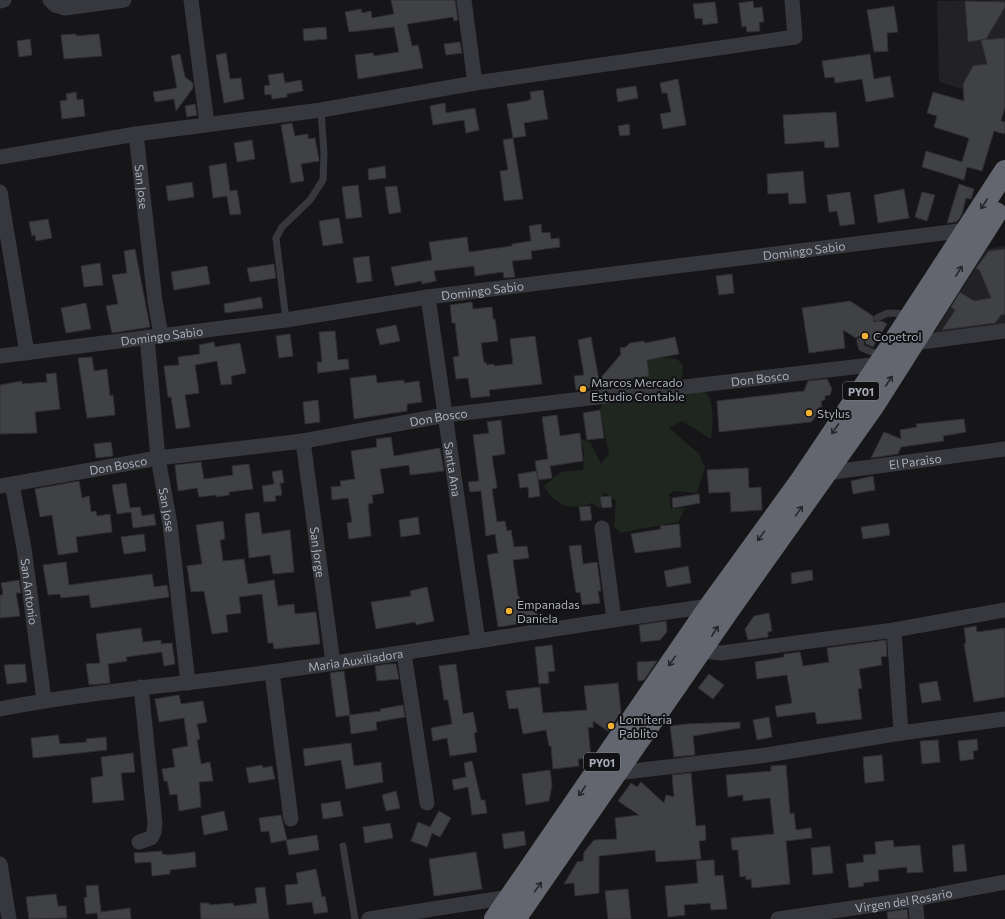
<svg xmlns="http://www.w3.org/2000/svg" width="1005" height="919" font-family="Commissioner,sans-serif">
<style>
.built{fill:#222225}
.green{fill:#1e261f}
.building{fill:#404145;stroke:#303034}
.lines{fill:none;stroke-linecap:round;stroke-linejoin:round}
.lane{stroke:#37383d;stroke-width:7}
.street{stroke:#37383d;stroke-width:15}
.highway{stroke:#63666e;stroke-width:22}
.oneway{stroke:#26262a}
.poi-dot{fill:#f2b134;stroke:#111113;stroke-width:1.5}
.labels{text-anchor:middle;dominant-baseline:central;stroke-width:4;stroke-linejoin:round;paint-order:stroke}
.shield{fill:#111113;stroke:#7b7e86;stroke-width:1}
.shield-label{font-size:11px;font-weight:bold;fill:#a8adb8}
.street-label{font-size:12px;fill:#a8adb8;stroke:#111113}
.poi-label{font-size:12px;fill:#a8adb8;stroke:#111113;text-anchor:start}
</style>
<rect width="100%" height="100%" fill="#161618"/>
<path class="built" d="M1005,0V83L983,89H962L939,82L937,1Z
M1005,246V329L929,341L987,249Z"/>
<path class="green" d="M650,356L677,359L683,365L681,388C687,388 694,388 700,389C716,394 713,426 711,439L682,421L669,428L699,454L705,467L697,493L675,491L669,494L671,509L685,508L678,522C659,526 640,528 621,533L614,527L616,501L611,496L603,493L600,509L592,503C570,511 555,506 544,486L561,472L583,470L584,450L580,439L590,442L601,464L609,454L600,410L604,401L635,387L625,379L649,376L647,363Z"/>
<path class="building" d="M391,0H455L458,20L454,21L453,17L407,24L412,46L418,45L423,68L358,79L355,55L373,53L374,56L399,52L394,27L349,32L345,12L361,9L362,13L371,11L372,18L394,14Z
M753,1L754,8L762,7L764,22H759L760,31L747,32L746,26L742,27L739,3Z
M965,1L1005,2V7L986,39L968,42Z
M715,2L718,23L703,25L702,18L695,19L693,4Z
M894,6L898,32L887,33L888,51L874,52L867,10Z
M326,27L327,39L304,41L303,29Z
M76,34V36L99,34L102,56L64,59L61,35Z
M1005,38V107L1001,121L1005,122V134L994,131L982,171L967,167L964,180L922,167L926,151L962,162L969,138L934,127L937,116L927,113L933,92L964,101L963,84L973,66L987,64L981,40Z
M30,39L32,55L19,57L17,41Z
M460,42L462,53L446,55L444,44Z
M226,53L230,79L241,78L244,99L224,103L216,55Z
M180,54L185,77L193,83V88L176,111L174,99L155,102L153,92L177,88L171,56Z
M870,54L874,79L890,76L894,97L866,102L862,79L835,83L834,77L825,78L822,61Z
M283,73L285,83L301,80L303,91L287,94V97L272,99L271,94L265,95L264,86L270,85L268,75Z
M678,79L686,125L663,129L660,114L671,112L667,93H662L660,83Z
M636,86L638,98L618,102L616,89Z
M543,90L548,119L524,123L526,136L513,138L523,199L504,201L500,171L508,170L503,140L513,138L507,104L527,101L531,99L530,92Z
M76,92L77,100L83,99L85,116L62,119L60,101L67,100L66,94Z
M445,103L446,113L475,108L479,130L466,133L464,120L433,125L430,106Z
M195,104L197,115L187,117L185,106Z
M836,112L839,147L825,148L824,141L785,144L783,115Z
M292,123L295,136L308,134V139L315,138L319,160V161L301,164L304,181L291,183L281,125Z
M629,124L630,135L620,136L618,126Z
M252,140L255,159L237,162L234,143Z
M226,163L230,191L237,190L241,214L230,215L227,196L213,198L209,166Z
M385,166L386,178L369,180L368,169Z
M803,171L806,203L789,204L788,193L768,194L767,174Z
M192,182L194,197L168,201L166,186Z
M959,184L974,189L971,199L966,198L962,214L959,219L956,222L947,223Z
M358,185L362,217L346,219L342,187Z
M397,186L401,212L389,214L385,187Z
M904,189L909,218L878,223L874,195Z
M850,192L855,224L840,226L837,211L829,212L827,195Z
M922,192L935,195L927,221L915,217Z
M339,218L343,243L323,246L319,221Z
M48,219L52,238L36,241L35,235L32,236L29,222Z
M541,224L542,233L550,232L551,239L559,238L560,247L531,251L532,259L512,261L515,277L504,278L503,272L475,276L474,266L434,271L436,281L422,284V281L395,286L391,267L432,260L429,242L467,237L469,252L512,246V244L531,241L529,226Z
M135,249L150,327L112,333L106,306L118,304L112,275L127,273L124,251Z
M1005,249V314L1001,315L995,323L942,330L955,310L951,307L960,292L974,301L991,298L980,271L976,268L989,251Z
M369,256L372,281L357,283L353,258Z
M100,263L103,285L84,287L81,266Z
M274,264L276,278L250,282L247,268Z
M207,266L210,284L174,290L171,272Z
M732,274L734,293L719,295L716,276Z
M261,297L263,308L225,313L224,304Z
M850,301L873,316L874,322L882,321L887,324L873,347L866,344L863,337L859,336L856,338L843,330L845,348L809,353L802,308Z
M472,302L473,309L492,307L493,319H495L498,341L481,343L484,363L486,362L487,365L494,364V366L513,364L510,339L535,336L542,384L489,390L490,396L471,398L468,378L456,379L453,357L459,356L455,323H452L450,305Z
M86,303L91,329L66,333L61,308Z
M396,325L400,341L380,345L376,329Z
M335,331L338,360L348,359L349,369L318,373L317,362H322L319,332Z
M290,334L293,356L279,358L276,336Z
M591,337L599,380L621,354L620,348L626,347L630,343L644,341L645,343L675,337L679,354L647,360L649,376L597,383L598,387L576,390L574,376L584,375L578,340Z
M214,342L215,347L240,343L246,373L231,376L232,384L221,385L217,361L195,365L199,393L185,395L190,427L176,429L171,397H168L164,366L179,365L178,357L200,354L199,345Z
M92,357L94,371L107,369L110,396L113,395L115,415L87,418L78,358Z
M56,373L60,409L35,412L37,433L0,434V385L22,381V384L47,382L46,374Z
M376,375L377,383L404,380V383L419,381L422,402L407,404V411L354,419L350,378Z
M827,379L832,389L830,395L825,396V400L821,401L822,407H819V412L811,422L719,432L717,401L804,391L808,381Z
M318,400L320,422L305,424L303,402Z
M600,410L604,438L587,440L583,413Z
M557,415L560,436L580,433L583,461L550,466L552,478L538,480L535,461L548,459L542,417Z
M964,419L966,432L943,436L944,441L901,447L898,454L871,458L884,432L901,439L900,430L917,427L916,424Z
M501,420L505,454L492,456L497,488L492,489L497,522L505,521L507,531L511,530L514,547L527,546L529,558L513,560L518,596H519L521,608L536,606L538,621L498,627L487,555L498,553L495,534L486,536L481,491L470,492L468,482L479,481L473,435L489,433L487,422Z
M391,437L394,456L440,448L444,471L410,475L409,465L380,469L384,493L372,495L373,503L368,504L371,536L349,539L347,523L352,522L348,498L332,500L331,487L341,486L340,481L355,479L351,451L377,447L376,439Z
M111,442L113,456L96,458L94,444Z
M201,462L204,479L233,475L232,466L249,464L253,489L229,492V495L216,497V495L199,497L197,488L178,491L175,465Z
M748,468L749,488L761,487L762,510L731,512L730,492L709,493L707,470Z
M282,470L284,483H280L282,495L275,496L276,501L264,502L262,486L274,484L272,472Z
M537,471L540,496L529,498L528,487L520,488L518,474Z
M873,476L875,490L853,494L851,481Z
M79,481L82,498L89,496L91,512L96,511L97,516L110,514L112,532L76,537L78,552L58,555L52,515L40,517L35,489Z
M126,483L130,508L140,507L142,516L154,514L156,525L133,528L131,512L117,514L112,485Z
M699,494L700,503L673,508L672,498Z
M611,496L612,507L602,508L600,497Z
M590,506L592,520L581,521L579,507Z
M259,512L262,534L290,530L294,572L273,574L270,555L249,558L245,514Z
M418,517L420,534L401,537L399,520Z
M223,521L225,539L220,540L223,561L244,559L248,584L274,580L278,606L294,604L295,614L316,612L320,644L274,649L273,643H268L262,594L239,597L241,613L226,615L228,632L212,634L204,591L191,592L187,566L202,564L196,525Z
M888,523L890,535L863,539L861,527Z
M679,524L681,547L635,553L631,534L661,529L660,526Z
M144,534L146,551L124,554L121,537Z
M581,545L583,564L597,562L601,591H598L600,603L582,605L580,592L576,593L569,546Z
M66,562L69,585L152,574L154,587L167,585L169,597L91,608L89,595L61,598L60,594L48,595L43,565Z
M688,566L691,583L667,587L664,571Z
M812,570L813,580L792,584L791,573Z
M19,580L21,593H16L20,616L0,618V595H3L1,583Z
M427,587L434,621L416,625L415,622L376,629L371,602L411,596L410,591Z
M769,613L772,631L768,632V637L748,640L745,629L754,616Z
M666,621L667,632L660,640L641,642L639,625Z
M976,626L977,632L1005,628V697L974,702L964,644L966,643L964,628Z
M141,628L143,642L161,640V644L172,643L175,664L164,666L162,652L126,657L127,661L108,664L110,683L89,685L86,664L100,663L96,634Z
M886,640L887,656L881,657L882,665L859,669L862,688L858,689L862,719L817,724L815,712L777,717L775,706L792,703L787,675L757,679L755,662L784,657V654L800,652L803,666L829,662L827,648Z
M552,645L555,671L548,672L549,683L539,684L535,647Z
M657,661L644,680L638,681L637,662Z
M25,664L27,682L7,684L4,665Z
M388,664H396L399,679L377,681L375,666Z
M456,664L463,714L473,712L477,732L474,733L477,752L450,756L447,738L433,741L431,728L452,724L448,700H444L439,666Z
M344,671L350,715L336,717L330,673Z
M709,674L724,685L713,699L698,688Z
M937,681L941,700L922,703L919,684Z
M618,683L621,712L608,731L593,721V728L588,727L591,758L578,759L579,766L553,769L551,746H549L546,730L523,734L518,708L509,709L506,691L540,687L543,713L587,710L584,686Z
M179,695L181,704L203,701L207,722L197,724L200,739L197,740L201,764L210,762L213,781L199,782L201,807L179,811L177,794L170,795L167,781H164L162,769L175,767L172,749L188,746L184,718L159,722L155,699Z
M403,705L405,717L376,722L377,730L351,734L349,715L381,711L380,709Z
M769,717L772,737L757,740L753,720Z
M740,722V728L693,736L695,755L674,757L670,726L686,724Z
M58,735L60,744L87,742L86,739L106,737L107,750L33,758L31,738Z
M977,739L978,750L973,751L974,759L960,761L958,741Z
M938,740L940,762L922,764L920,741Z
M351,743L354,766L381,762L383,782L346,789L341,760L305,766L303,749Z
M133,753L135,772L121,773L124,800L93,803L91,778L103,776L101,757Z
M882,755L884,781L865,783L863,757Z
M472,761L481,800H485L487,813L472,815L468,787L454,790L452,780L466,777L464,763Z
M262,765L263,768L272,766L275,779L249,783L246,768Z
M786,765L790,814L794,813L796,830L811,828L812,838L786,841L790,884L752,888L751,879L746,880V876L740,877L738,850H732L731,838L774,834L770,798L743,801V795L728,797L726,775L771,771V766Z
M550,770L552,785L549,801L526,805L522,774Z
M691,773L696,826L705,825L706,840L699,841L701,859L656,862L655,850L599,856V893L575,896L574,883L564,884L577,862L583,861L584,852L594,840L617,839L615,818L639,815L618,801L631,783L637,787L641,782L664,803L666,795L674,797L672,775Z
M396,791L400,808L386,811L382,795Z
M340,801L343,816L323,819L321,804Z
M224,811L228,830L204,835L201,816Z
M439,811L451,818L440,837L432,833L427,847L411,841L418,822L430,827Z
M281,815L287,840L271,843L269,831L261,832L259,818Z
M390,823L393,838L365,843L363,827Z
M524,831L526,845L504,849L502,834Z
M317,835L319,850L289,855L286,840Z
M893,840L894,847L920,845L923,872L907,873V867L878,870L879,881L863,883L864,886L849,888L846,864L864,862L863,855L876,854L875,842Z
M964,844L967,871L954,872L952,846Z
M830,846L833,873L813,875L811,848Z
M162,851V854L168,855L195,852L196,867L170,870V874L152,876L151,862L135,863L134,853Z
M476,852L482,889L434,896L429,859Z
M714,860L715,876L723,875L727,909L711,910L710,903L684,905L685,915L668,917L665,886L698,883L696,861Z
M316,869L322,897L325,896L328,912L314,914L312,902L287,905L285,885L298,884L296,873Z
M98,885L101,912L130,908L131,919H98L97,913L86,914L84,898L87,897L86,886Z
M265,887L269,919H201L200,903H209L210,905L233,903L234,906L257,903L255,888Z
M628,889L631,919H608L605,891Z
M56,894L58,906H66L67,918L29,919L26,897Z
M907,909L908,919H888L887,912Z"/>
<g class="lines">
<path class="lane" d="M877,318L888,313L908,314
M286,320L276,238L282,227L310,200L323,180L324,154L321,110
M860,341L862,348L882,356
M343,846L355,919"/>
<g class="street">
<path d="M50,0L55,5L65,8L124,0"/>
<path d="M191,0L207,124"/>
<path d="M464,0L475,83"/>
<path d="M0,1L4,0"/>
<path id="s1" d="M136,134L155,301L161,335"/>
<path d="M0,157L136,134L321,110L475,83L795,37L792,0"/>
<path d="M0,192L27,353"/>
<path id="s2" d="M428,297L478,641"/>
<path id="s3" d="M147,337L158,458L170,524L188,683"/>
<path d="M914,343L1005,331"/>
<path id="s4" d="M0,356L286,320L428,297L967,230"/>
<path id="s5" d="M303,441L333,663"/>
<path id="s6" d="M826,473L1005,449"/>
<path id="s7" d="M12,484L24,548L44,700"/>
<path id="s8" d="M0,486L158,458L303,441L446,415L879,364"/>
<path d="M602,528L614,619"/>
<path d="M894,630L901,733"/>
<path d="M694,647L702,651L721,653L894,630L1005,610"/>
<path d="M404,654L427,803"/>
<path d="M272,672L291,819"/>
<path id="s9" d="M0,709C90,691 181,685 271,672C418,652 563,626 710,606L715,607"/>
<path d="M617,773L767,755L901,733L1005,719"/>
<path d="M139,842L151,838L154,832L155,823L141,687"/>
<path d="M0,864L9,919"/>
<path d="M915,899L917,919"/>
<path d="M369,919L510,897"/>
<path id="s10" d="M778,919L915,899L1005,882"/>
</g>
<path class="highway" d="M495,919L710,606L802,479L892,345L1005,171
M515,919L728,611L872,408L996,213"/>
</g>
<defs><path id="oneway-shaft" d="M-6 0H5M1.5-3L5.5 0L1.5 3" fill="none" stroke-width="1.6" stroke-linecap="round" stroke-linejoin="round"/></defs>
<g class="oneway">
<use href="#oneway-shaft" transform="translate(984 204) rotate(123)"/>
<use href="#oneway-shaft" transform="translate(959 271) rotate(-58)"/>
<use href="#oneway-shaft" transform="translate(889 381) rotate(-57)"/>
<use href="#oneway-shaft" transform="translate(835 429) rotate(124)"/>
<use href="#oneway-shaft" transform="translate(799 511) rotate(-55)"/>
<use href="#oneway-shaft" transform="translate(761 536) rotate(126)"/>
<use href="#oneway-shaft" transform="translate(715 631) rotate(-57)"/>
<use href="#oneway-shaft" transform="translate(672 661) rotate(125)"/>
<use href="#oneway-shaft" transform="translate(582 791) rotate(124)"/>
<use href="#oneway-shaft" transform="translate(538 887) rotate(-55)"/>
</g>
<g class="poi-dot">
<circle cx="865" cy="336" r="4"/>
<circle cx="583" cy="389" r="4"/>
<circle cx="809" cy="413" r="4"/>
<circle cx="509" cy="611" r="4"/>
<circle cx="611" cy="726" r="4"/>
</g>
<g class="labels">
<g class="shield">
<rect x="843" y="382" width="36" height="18" rx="3"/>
<rect x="584" y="753" width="36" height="18" rx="3"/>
</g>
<g class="shield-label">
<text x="861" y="391">PY01</text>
<text x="602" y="762">PY01</text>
</g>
<g class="street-label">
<text stroke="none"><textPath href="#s1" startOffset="53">San Jose</textPath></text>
<text stroke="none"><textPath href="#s4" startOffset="811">Domingo Sabio</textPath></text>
<text stroke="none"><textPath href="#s4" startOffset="487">Domingo Sabio</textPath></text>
<text stroke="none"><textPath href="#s4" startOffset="163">Domingo Sabio</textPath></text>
<text stroke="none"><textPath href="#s8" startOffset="768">Don Bosco</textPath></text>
<text stroke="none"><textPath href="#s8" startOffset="444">Don Bosco</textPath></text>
<text stroke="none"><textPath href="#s6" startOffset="90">El Paraiso</textPath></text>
<text stroke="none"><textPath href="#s8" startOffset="120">Don Bosco</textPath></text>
<text stroke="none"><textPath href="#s2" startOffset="174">Santa Ana</textPath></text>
<text stroke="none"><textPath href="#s3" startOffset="174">San Jose</textPath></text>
<text stroke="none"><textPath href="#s5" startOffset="112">San Jorge</textPath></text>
<text stroke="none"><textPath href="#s7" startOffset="109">San Antonio</textPath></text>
<text stroke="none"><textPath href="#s9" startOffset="359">Maria Auxiliadora</textPath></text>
<text stroke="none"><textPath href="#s10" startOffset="127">Virgen del Rosario</textPath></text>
</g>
<g class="poi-label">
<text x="873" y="336">Copetrol</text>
<text x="591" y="382">Marcos Mercado<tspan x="591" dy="14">Estudio Contable</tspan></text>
<text x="817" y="413">Stylus</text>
<text x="517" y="604">Empanadas<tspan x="517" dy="14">Daniela</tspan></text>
<text x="619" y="719">Lomiteria<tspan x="619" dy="14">Pablito</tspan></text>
</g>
</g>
</svg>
